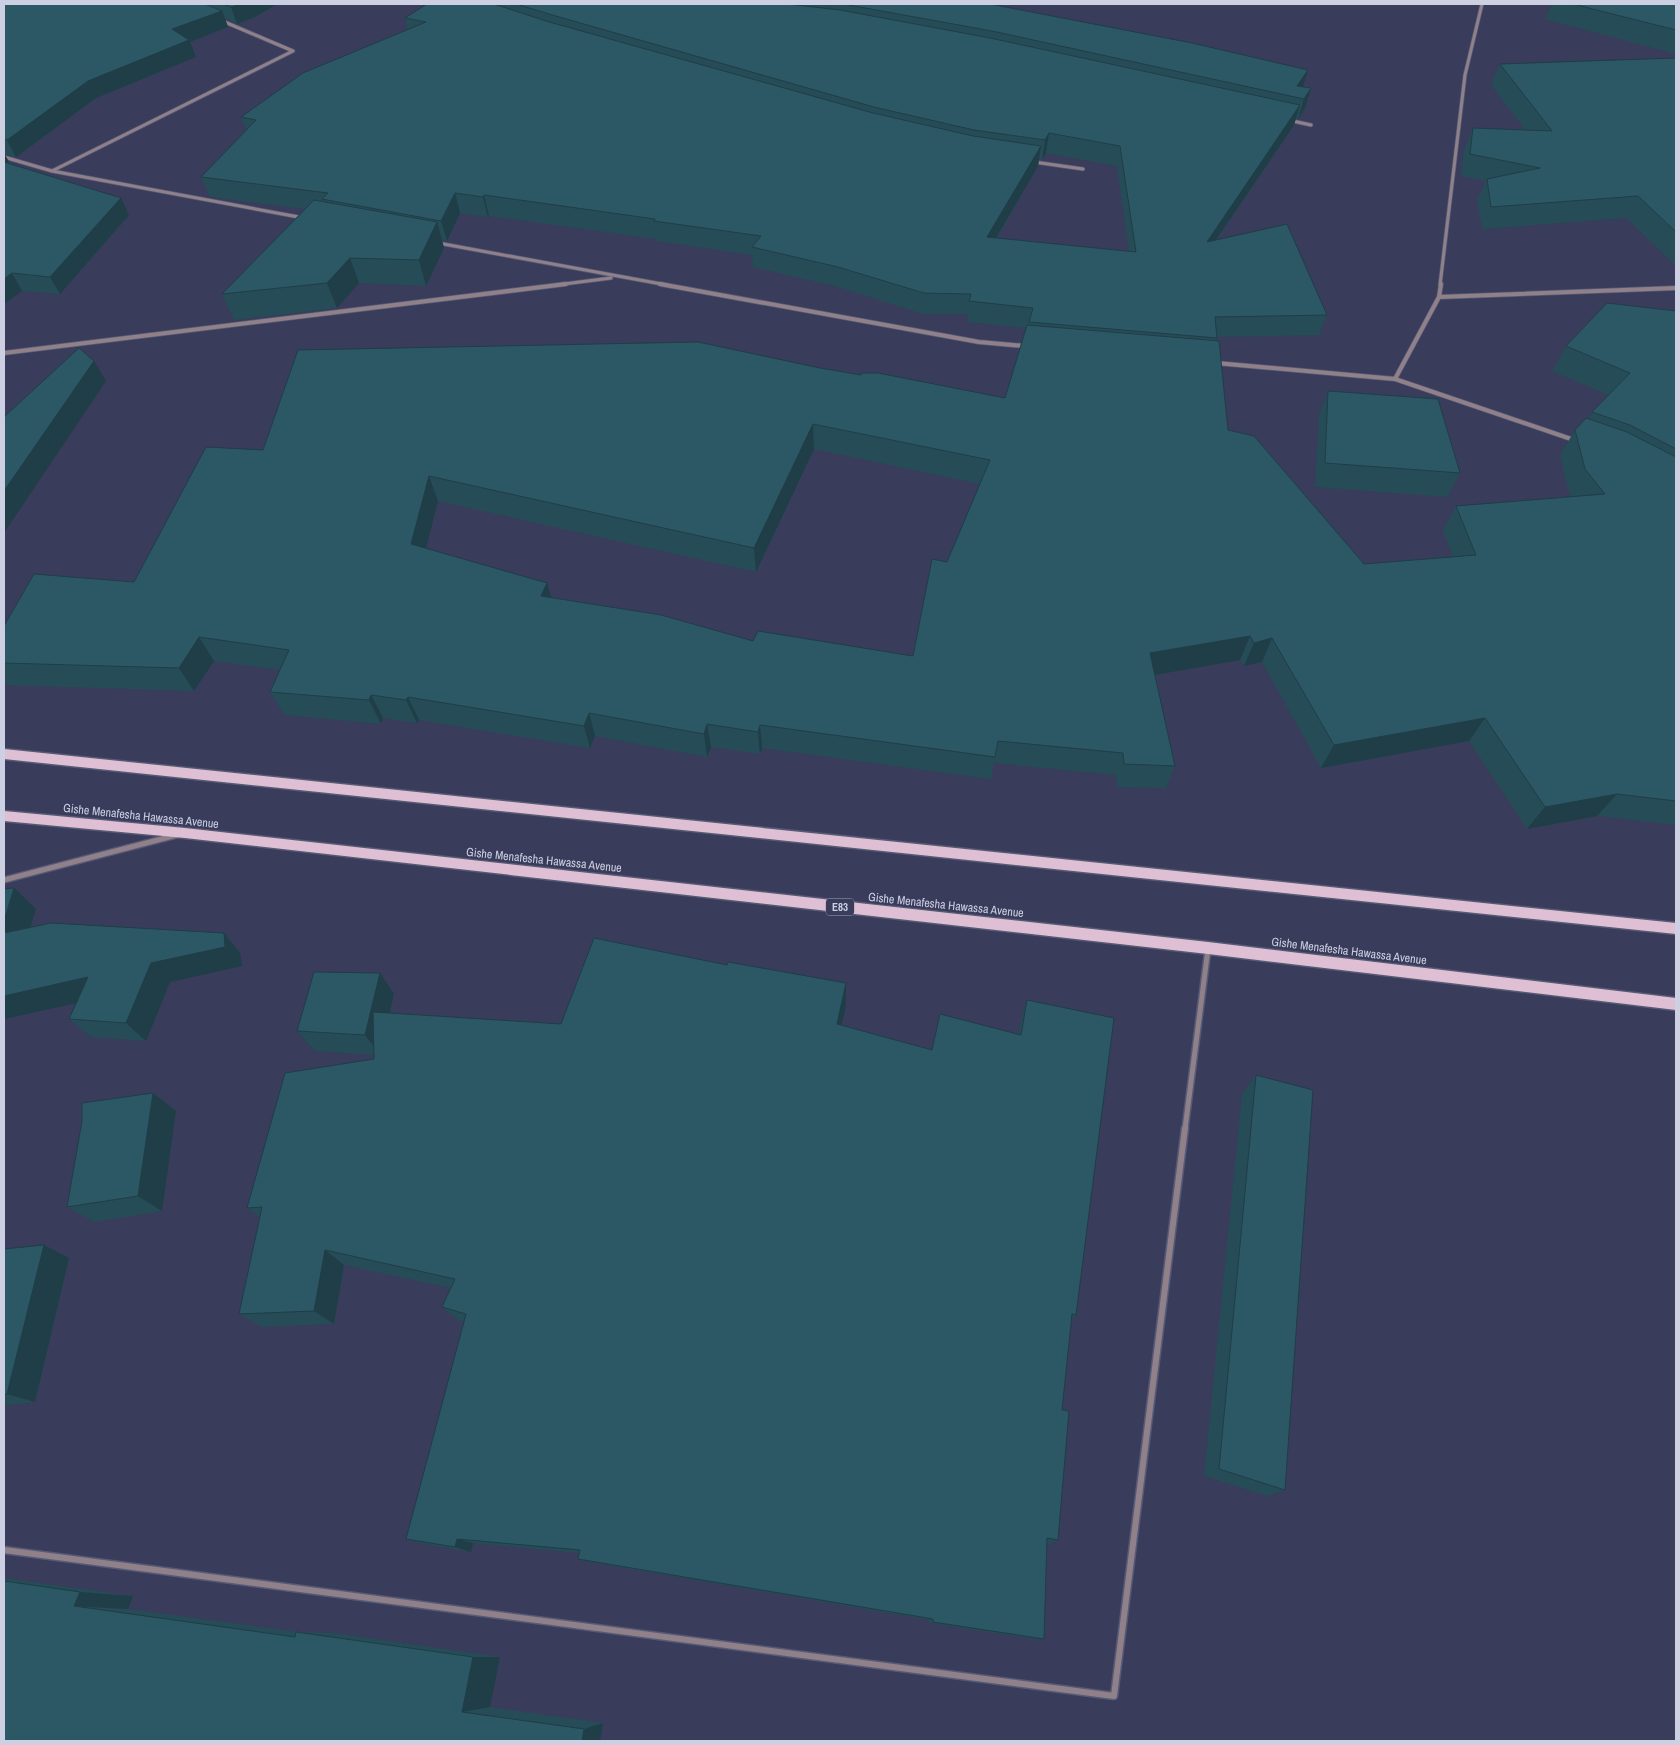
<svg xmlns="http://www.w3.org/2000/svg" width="1680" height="1745" font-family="'Archivo Narrow',sans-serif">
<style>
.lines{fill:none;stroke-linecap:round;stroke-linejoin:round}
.street-far3-casing{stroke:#575a75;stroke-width:4.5}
.street-far2-casing{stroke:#575a75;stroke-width:5.5}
.street-far1-casing{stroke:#575a75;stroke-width:8}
.street-casing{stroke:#575a75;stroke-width:9}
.primary-casing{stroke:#575a75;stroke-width:3}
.street-far3{stroke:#8f808a;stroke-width:3}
.street-far2{stroke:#8f808a;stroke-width:4}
.street-far1{stroke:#8f808a;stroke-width:5}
.street{stroke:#8f808a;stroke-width:6}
.primary{fill:#debfd4;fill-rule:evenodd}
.wall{fill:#264c57;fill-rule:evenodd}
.shaded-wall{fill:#1f3e47}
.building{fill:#2c5865;stroke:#1f3e47;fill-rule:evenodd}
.labels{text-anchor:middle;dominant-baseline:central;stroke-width:4;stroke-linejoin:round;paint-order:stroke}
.shield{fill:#393c5a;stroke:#a1a4ba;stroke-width:1}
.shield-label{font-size:11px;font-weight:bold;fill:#cdd0e3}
.street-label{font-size:12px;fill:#cdd0e3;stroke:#393c5a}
</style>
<rect width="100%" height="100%" fill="#393c5a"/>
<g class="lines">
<g class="street-far3-casing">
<path id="street-far3" d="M220,20L293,51
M1288,120L1311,125
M4,157L52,171L304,218
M1034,162L1083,169
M52,171L293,51
M438,243L667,285
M556,285L611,278
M1440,285L1465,75L1482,4"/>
</g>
<g class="street-far2-casing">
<path id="street-far2" d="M660,284L979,342L1025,346
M1439,297L1676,288
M4,353L566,284
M1216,363L1395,379L1439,297L1441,284
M1395,379L1574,440"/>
</g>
<g class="street-far1-casing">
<path id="street-far1" d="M4,880L177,835
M1185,1129L1208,949"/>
</g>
<g class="street-casing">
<path id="street" d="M4,1550L1114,1696L1185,1128"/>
</g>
<g class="primary-casing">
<path id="primary" d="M4,749L1676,923V934L4,759Z
M4,811L185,828L1208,942L1676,998V1010L1208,954L185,838L4,821Z"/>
</g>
<use href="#street-far3" class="street-far3"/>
<use href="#street-far2" class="street-far2"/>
<use href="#street-far1" class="street-far1"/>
<use href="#street" class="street"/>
<use href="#primary" class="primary"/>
</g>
<path class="wall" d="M4,4H277L255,17L237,24L225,18L228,27L190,42L196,57L96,98L16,157L5,155L9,162L8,163L129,215L60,294L22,291L4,304Z
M427,4H990L1311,88L1305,108L1298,119L1296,118L1294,125L1217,240L1327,315L1319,335L1217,337L1216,341L1228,430L1364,564L1453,557L1443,530L1456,506L1572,497L1569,493L1560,455L1575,430L1588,419L1592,412L1608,395L1552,371L1566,346L1676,311V825L1597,816L1527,829L1469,741L1321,768L1262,662L1244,666L1240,660L1155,675L1175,766L1166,788L1117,787L1116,775L994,763L991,779L762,748L760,754L711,747L707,757L595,736L590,748L419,720L417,723L383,718L381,724L284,715L270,692L280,670L214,661L194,691L4,685V626L134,582L263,450L820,368L1005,398L1026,328L967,322L968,314H923L838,287L753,267L752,255L657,241L656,239L489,216L488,217L460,213L447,241L442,240L444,248L426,286L359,283L337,308L234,320L222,294L305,209L210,197L201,177L246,130L241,117L408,30L405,18ZM1046,153L1117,166L1129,251L997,238L1038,166L1039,159L1042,160ZM814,449L980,484L947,562L913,656L753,641L551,597L426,548L438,501L756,572Z
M1552,4H1676V54L1545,19Z
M1676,58V264H1674L1626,218L1482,229L1477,201L1486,181L1461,176L1464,150L1473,128L1525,130L1491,85L1500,64Z
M1328,391L1460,473L1447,497L1315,487L1319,415Z
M4,889L36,909L31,927L224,933L240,953L242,966L170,982L146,1041L91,1037L69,1019L76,1003L4,1019Z
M727,965L846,983V1005L841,1026L932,1050L1018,1035L1021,1021L1027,1000L1076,1315L1071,1323L1062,1410L1058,1540L1049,1545L1047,1544L1044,1639H1035L929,1623V1620L589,1562L578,1559L579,1553L473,1543L471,1552L424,1544L406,1539L464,1322L458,1320L442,1307L450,1288L344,1265L334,1324L262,1327L239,1314L260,1217L247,1208L374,1059V1055L315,1051L297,1031L380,973L394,994L390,1013L561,1024Z
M1256,1075L1285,1490L1267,1496L1204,1476L1242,1094Z
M153,1093L176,1111L162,1211L94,1222L67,1207Z
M44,1245L69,1258L35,1402L4,1406V1249Z
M4,1578L133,1596L128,1609L298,1632L335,1633L500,1657L490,1707L603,1723L600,1741H4Z"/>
<path class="shaded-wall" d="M241,4H277L255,17L237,24L231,7Z
M222,11L228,27L190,42L196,57L96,98L16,157L7,140L88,81L172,29Z
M1308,70L1302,90L1297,86Z
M1311,88L1305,108L1298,119L1304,99Z
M1300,105L1294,125L1201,262L1207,242Z
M1049,133L1046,153L1042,160L1045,140Z
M1041,146L1038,166L985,257L987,237Z
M4,153L9,162L4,166Z
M455,193L460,213L447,241L441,221Z
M484,195L489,216L488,217L483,197Z
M121,198L129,215L60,294L50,277Z
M437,222L444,248L426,286L419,260Z
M350,258L359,283L337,308L327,283Z
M12,273L22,291L4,304V279Z
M94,361L106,381L4,533V491Z
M813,424L814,449L756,572L754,548Z
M429,476L438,501L421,568L411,544Z
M547,583L554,607L541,596Z
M1250,636L1240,660L1143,677L1150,653Z
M199,637L214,661L194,691L179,668Z
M1272,638L1262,662L1244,666L1254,643Z
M371,695L383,718L381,724L369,700Z
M408,697L419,720L417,723L406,700Z
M589,713L595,736L590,748L584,726Z
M1485,718L1469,741L1321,768L1334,745Z
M707,724L711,747L707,757L704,734Z
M760,725L762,748L760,754L758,732Z
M1617,794L1597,816L1527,829L1545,807Z
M14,888L36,909L22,954L4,938V921Z
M224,933L240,953L242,966L170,982L146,1041L126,1023L151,963Z
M380,973L394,994L380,1055L365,1035Z
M88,977L109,996L4,1019V996Z
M846,983V1005L837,1046V1024Z
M153,1093L176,1111L162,1211L138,1196Z
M44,1245L69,1258L35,1402L7,1394Z
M325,1250L344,1265L334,1324L314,1311Z
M457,1539L473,1543L471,1552L455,1547Z
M80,1592L133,1596L128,1609L74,1606Z
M473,1657H500L490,1707L462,1712Z
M603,1723L600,1741H582L584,1729Z"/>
<path class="building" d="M4,4H205L222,11L172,29L189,40L88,81L7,140L4,139Z
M223,4H241L231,7Z
M427,4H494L546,21L873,113L973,136L1041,146L987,237L1136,252L1120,146L1049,133L1045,140L974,130L874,107L549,14L516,4H787L840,10L990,38L1300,105L1207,242L1287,224L1327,315L1215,317L1217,338L1029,322L1033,308L969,301L971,294L924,293L838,267L752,247L761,236L654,221L655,219L484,195L483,197L455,193L441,221L322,199L328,193L201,177L256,120L241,117L303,73L426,22L405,18Z
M843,4H990L1192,43L1308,70L1297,86L1311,88L1304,99L992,31Z
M1573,4H1676V30Z
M1676,58V232L1638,196L1491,207L1487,179L1540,168L1470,154L1473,128L1552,131L1500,64Z
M4,162L121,198L50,277L12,273L4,279Z
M314,200L437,222L419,260L350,258L327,283L222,294Z
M1607,303L1676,311V449L1630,425L1592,412L1630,373L1566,346Z
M1027,325L1219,341L1228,430L1254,436L1364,564L1476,555L1456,506L1605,494L1585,469L1575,430L1586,418L1627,432L1676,457V801L1617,794L1545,807L1485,718L1334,745L1272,638L1254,643L1250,636L1150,653L1175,766L1124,764L1123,753L998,741L995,757L760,725L758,732L707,724L704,734L589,713L584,726L408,697L406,700L371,695L369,700L270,692L289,650L199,637L179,668L4,663V626L34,574L134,582L206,447L263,450L298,350L698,342L820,368L861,375L862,373H878L1005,398ZM813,424L990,460L947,562L932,559L913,656L758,631L753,641L661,615L541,596L547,583L411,544L429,476L754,548Z
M79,348L94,361L4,491V417Z
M1328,391L1438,399L1460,473L1325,463Z
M14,888L4,921V889Z
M51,923L224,933L225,947L151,963L126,1023L69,1019L88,977L4,996V933Z
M594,938L727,965L728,962L846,983L837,1024L932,1050L940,1014L1021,1035L1027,1000L1114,1018L1076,1315L1072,1314L1062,1410L1069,1411L1058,1540L1047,1538L1044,1639L933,1622V1619L578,1559L580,1550L457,1539L455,1547L406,1539L466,1314L442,1307L455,1279L325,1250L314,1311L239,1314L262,1207L247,1208L285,1073L374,1059L373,1012L561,1024Z
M314,972L380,973L365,1035L297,1031Z
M1256,1075L1313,1090L1285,1490L1219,1469Z
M153,1093L138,1196L67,1207L82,1121V1103Z
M44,1245L7,1394H4V1249Z
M4,1581L80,1592L74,1606L295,1637L296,1632L473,1657L462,1712L584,1729L582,1741H4Z"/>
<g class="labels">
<rect class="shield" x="826" y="898.5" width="28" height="17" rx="4"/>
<g class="shield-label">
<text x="840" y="907">E83</text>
</g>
<g class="street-label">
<text transform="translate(141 816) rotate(6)">Gishe Menafesha Hawassa Avenue</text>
<text transform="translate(544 860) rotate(6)">Gishe Menafesha Hawassa Avenue</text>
<text transform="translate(946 905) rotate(6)">Gishe Menafesha Hawassa Avenue</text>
<text transform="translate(1349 951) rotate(7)">Gishe Menafesha Hawassa Avenue</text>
</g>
</g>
<rect width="1680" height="1745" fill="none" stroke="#cdd0e3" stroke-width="10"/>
</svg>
